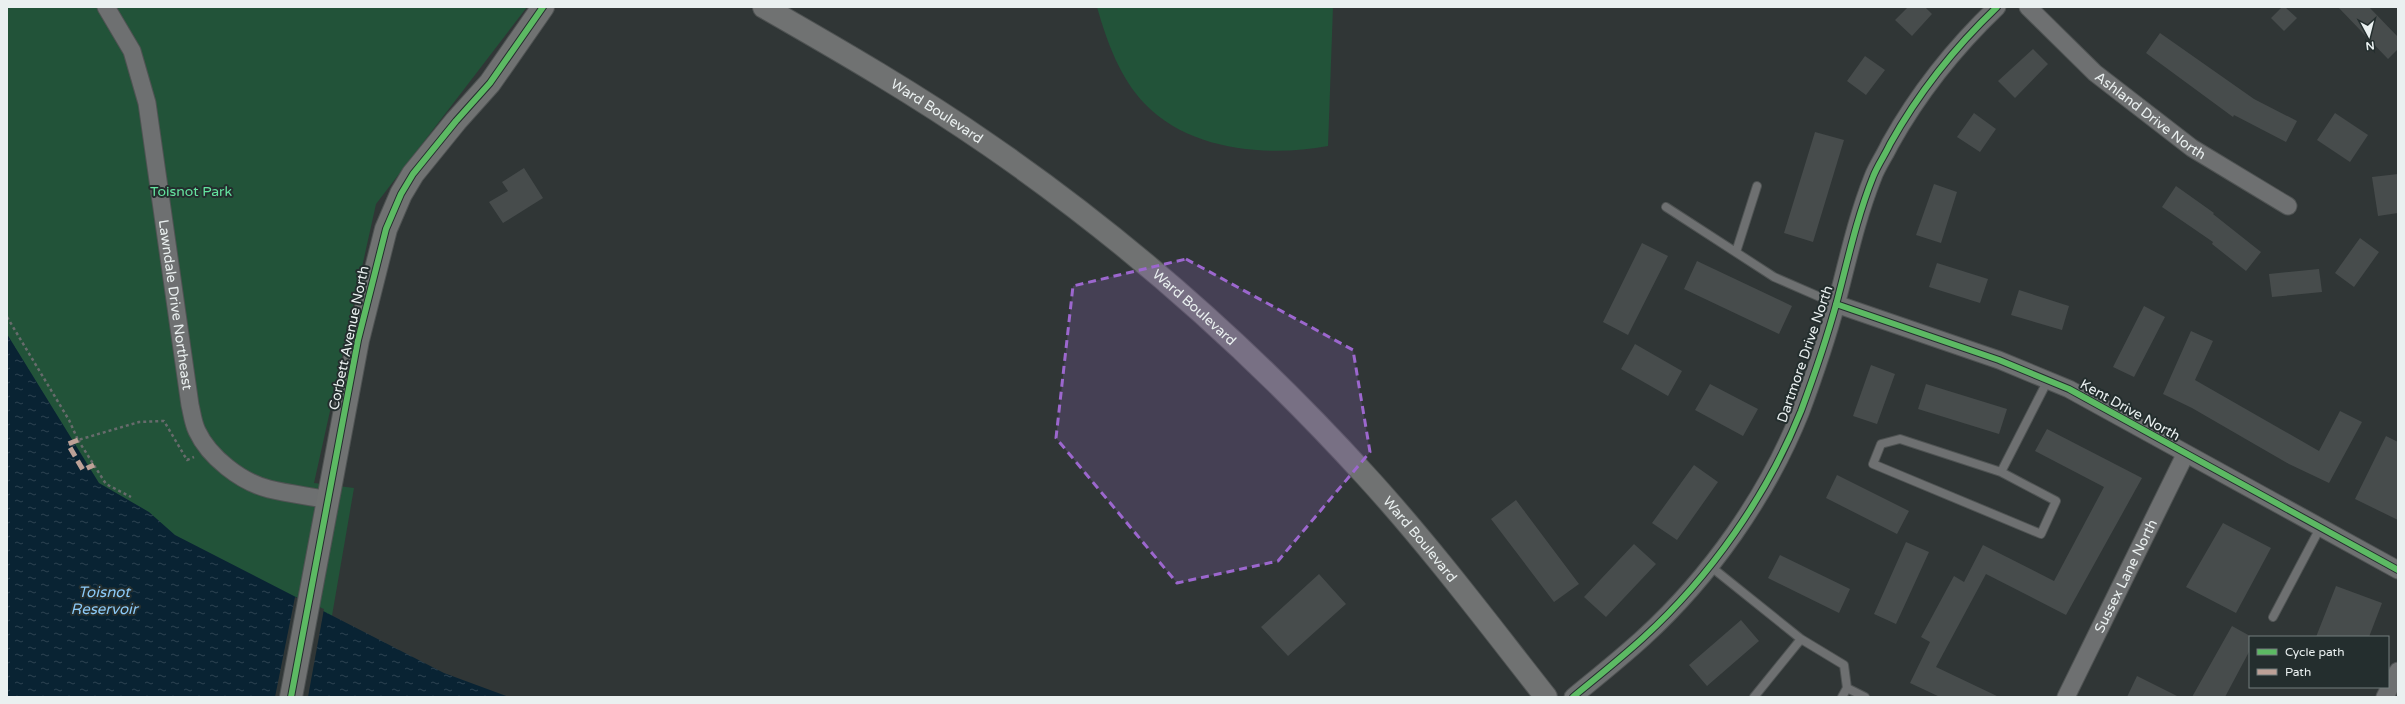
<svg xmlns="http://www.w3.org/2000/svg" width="2405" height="704" font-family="'Varela Round',sans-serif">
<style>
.green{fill:#225339}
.water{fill:url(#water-ripples)}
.pier{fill:#303636}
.building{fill:#474c4c}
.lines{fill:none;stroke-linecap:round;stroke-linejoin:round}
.lane-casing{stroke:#4f5353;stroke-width:10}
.street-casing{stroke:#4f5353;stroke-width:19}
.secondary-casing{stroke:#4f5353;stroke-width:24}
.path{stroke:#676b6c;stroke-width:2.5;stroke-dasharray:3 3;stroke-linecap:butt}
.lane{stroke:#6e7071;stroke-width:8}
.street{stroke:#6e7071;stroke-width:17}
.secondary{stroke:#707272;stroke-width:22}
.quiet{stroke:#bda197;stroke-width:5;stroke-dasharray:10 5;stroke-linecap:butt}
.cycleway-casing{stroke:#242e2e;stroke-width:8}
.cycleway{stroke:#5cba63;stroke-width:6}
.marked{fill:#9c67ce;fill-opacity:0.2;stroke:#9c67ce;stroke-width:3;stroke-dasharray:8 5;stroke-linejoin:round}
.labels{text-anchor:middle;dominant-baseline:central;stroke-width:4;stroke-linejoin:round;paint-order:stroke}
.street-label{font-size:14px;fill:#eaf0f0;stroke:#242e2e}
.park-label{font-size:14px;fill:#65e5a0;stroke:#242e2e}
.water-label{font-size:15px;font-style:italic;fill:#8ccaf8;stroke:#242e2e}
</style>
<defs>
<pattern id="water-ripples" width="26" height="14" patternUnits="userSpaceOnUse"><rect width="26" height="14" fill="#092333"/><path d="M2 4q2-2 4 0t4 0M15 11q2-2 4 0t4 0" fill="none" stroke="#2d4351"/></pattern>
</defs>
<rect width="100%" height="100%" fill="#303636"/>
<path class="green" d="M7,7H527L376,204L314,483L354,488L318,697H7Z
M1097,7H1333L1328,146C1268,157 1190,151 1145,104C1120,78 1107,42 1097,7Z"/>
<path class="water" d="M7,334L99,483L149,512L175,535L444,673L509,697H7Z"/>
<path class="pier" d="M295,597L324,609L308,697H275Z"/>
<path class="building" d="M1908,7H1925L1932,14L1912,36L1895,20Z
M2282,7H2285L2297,18L2284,31L2271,18Z
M2338,7H2369L2398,37V49L2388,59Z
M2160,33L2254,99L2297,121L2286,142L2234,115L2233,117L2146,53Z
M2033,49L2048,64L2015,98L1998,81Z
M1865,56L1885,70L1866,95L1847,81Z
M1974,113L1996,129L1980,152L1957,137Z
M2335,113L2368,135L2350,162L2317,140Z
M1815,132L1844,140L1813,242L1784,233Z
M524,168L543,198L503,223L489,202L508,191L502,182Z
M2398,174V213L2378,216L2372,177Z
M1934,184L1957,192L1941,243L1916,235Z
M2176,186L2214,213L2213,214L2261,252L2246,271L2212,244L2213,242L2162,207Z
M2360,238L2379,252L2354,287L2335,273Z
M1642,243L1668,256L1628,335L1603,322Z
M1697,261L1792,306L1779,334L1684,289Z
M1937,263L1988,279L1980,303L1929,287Z
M2319,269L2322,292L2272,297L2269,274Z
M2019,290L2069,306L2062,330L2011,315Z
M2144,306L2165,317L2134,377L2113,367Z
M2191,331L2213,341L2195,380L2319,451L2340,411L2362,422L2329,483L2289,464L2192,408L2163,394Z
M1635,344L1682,371L1668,396L1621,369Z
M1871,365L1895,374L1877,424L1853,416Z
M1710,384L1758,409L1743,436L1695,410Z
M1926,384L2007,409L1999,434L1918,409Z
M2047,429L2142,478L2066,615L1986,574L1936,667L1999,697H1940L1910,683L1930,642L1921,637L1954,576L1964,582L1983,545L2054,581L2104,487L2035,451Z
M2386,436L2398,442V520L2355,499Z
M1694,465L1718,482L1677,540L1652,523Z
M1837,475L1909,511L1897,534L1826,498Z
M1516,500L1579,584L1554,602L1491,519Z
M2223,523L2271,548L2236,613L2186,587Z
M1906,542L1929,552L1896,624L1874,614Z
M1634,544L1656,564L1606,617L1584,597Z
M1780,555L1850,589L1839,613L1768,578Z
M1319,574L1346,604L1288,656L1261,627Z
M2336,586L2382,603L2369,637H2316Z
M1741,620L1759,641L1707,686L1689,665Z
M2232,626L2250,636V650L2225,697H2192Z
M2137,676L2179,697H2127Z"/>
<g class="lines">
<g class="lane-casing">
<path id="lane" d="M1666,207L1774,277L1836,304
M1736,252L1757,186
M2001,472L2056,501L2041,534L1873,464L1881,444L1900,439L2001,472L2048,380
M1710,566L1801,639
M2273,617L2320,528
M1847,688L1865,697
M1754,697L1801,639L1844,665L1847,688L1842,697"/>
</g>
<g class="street-casing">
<g id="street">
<path id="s1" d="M106,7L132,51L147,103L190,405C192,413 193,423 197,431C209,457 241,482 269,489C289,494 309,496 329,500"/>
<path id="s2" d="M2028,7L2095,73L2192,148L2288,206"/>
<path d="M1836,304L1999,360L2069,389L2398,570"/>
<path d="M1573,697C1596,678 1620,659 1643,638C1710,577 1767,496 1801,411C1814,376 1827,338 1837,301C1848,259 1857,217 1873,177C1877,166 1885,155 1890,144C1919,92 1954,48 1997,7"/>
<path id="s3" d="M2066,697L2185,455"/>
<path d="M2385,697L2398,671"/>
</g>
</g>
<g class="secondary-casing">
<g id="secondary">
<path id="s4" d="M764,7C841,51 917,95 989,145C1127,240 1254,353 1366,476C1430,546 1487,622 1546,697"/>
<path d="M291,697L358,340L386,229L401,194L413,174L456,121L490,83L543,7"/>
</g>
</g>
<path class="path" d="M7,317L69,420L78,440L139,422L164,421L187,460L194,457
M78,440L106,484L131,497"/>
<use href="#lane" class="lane"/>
<use href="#street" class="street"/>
<use href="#secondary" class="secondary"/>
<path class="quiet" d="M78,440L68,444L83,470L94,465"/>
<g class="cycleway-casing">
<path id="cycleway" d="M1836,304L1999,360L2069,389L2398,570
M291,697L358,340L386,229L401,194L413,174L456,121L490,83L543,7
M1573,697C1596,678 1620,659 1643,638C1710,577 1767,496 1801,411C1814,376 1827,338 1837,301C1848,259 1857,217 1873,177C1877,166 1885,155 1890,144C1919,92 1954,48 1997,7"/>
</g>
<use href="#cycleway" class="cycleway"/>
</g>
<path class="marked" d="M1186,259L1353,350L1370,452L1278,561L1177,583L1056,438L1073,286Z"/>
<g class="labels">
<g class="street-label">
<text stroke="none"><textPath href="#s4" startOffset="202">Ward Boulevard</textPath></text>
<text stroke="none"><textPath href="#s2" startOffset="164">Ashland Drive North</textPath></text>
<text stroke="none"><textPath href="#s1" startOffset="309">Lawndale Drive Northeast</textPath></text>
<text stroke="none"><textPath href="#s4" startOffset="526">Ward Boulevard</textPath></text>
<text transform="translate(349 338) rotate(-78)">Corbett Avenue North</text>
<text transform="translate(1805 354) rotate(-71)">Dartmore Drive North</text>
<text transform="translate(2130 410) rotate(29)">Kent Drive North</text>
<text stroke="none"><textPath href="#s4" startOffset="850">Ward Boulevard</textPath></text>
<text stroke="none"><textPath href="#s3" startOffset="135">Sussex Lane North</textPath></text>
</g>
<g class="park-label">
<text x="191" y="191">Toisnot Park</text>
</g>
<g class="water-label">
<text x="104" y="592">Toisnot<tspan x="104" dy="17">Reservoir</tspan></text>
</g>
</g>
<rect width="2405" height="704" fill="none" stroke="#eaf0f0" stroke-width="16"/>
<rect x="2249" y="636" width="140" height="52" fill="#242e2e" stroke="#737c7c"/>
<rect x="2257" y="649" width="20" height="6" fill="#5cba63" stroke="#737c7c"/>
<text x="2285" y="656" font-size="12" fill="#eaf0f0">Cycle path</text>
<rect x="2257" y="669" width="20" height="6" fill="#bda197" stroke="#737c7c"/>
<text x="2285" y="676" font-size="12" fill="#eaf0f0">Path</text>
<g transform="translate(2369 36) rotate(173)" stroke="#242e2e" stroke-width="3" paint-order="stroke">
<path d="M0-3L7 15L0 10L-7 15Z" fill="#eaf0f0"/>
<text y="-6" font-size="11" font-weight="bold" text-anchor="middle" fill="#eaf0f0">N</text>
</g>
</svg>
